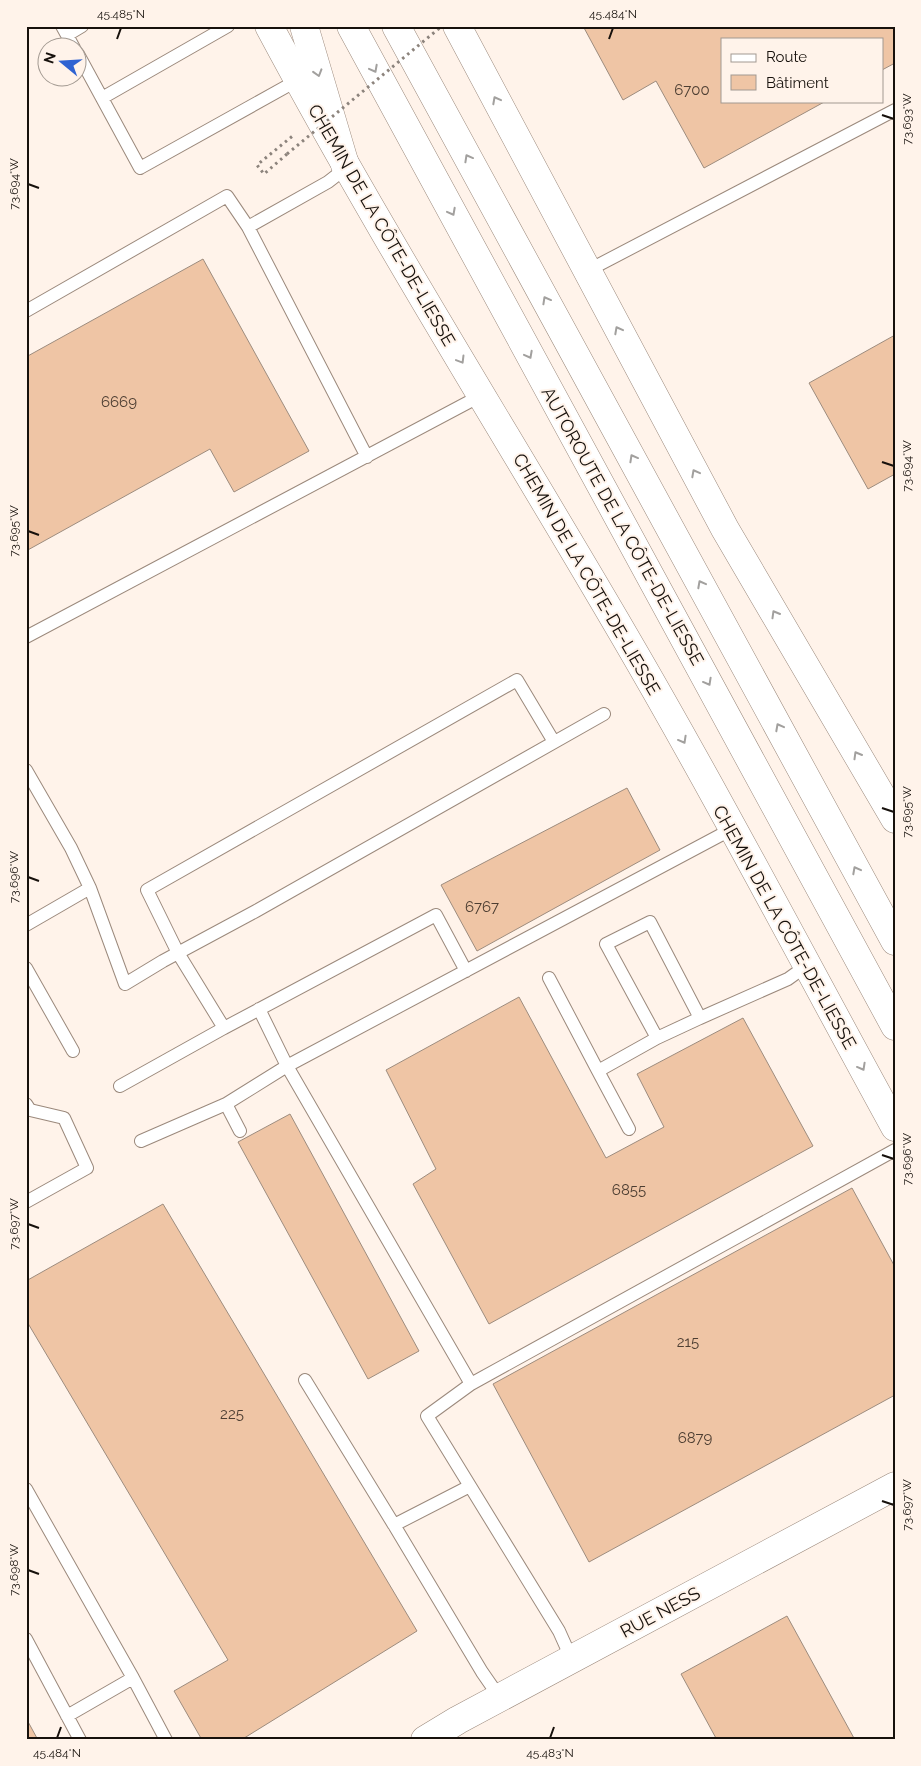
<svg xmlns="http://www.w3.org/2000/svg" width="921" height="1766" font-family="Raleway,sans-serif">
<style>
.building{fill:#efc5a5;stroke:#9d8c7e}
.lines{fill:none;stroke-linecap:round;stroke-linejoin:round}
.lane-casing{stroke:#9b897c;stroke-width:14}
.secondary-casing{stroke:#9b897c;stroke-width:29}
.highway-casing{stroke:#9b897c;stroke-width:29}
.path{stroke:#8c837c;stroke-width:3;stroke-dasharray:2.5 4;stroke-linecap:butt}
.lane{stroke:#fff;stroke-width:12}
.secondary{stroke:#fff;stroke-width:28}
.highway{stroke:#fff;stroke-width:28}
.path-bridge{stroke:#8c837c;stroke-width:3;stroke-dasharray:2.5 4;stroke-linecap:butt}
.oneway{stroke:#a2a09e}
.ticks{fill:none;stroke:#17110c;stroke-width:2}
.labels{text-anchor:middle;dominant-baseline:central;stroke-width:4;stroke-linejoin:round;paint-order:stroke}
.number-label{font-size:15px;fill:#4d3e32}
.street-label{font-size:18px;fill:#17110c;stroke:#fff3ea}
.neatline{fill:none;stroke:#17110c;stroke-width:2}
.ticks-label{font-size:12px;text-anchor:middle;fill:#17110c}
</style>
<rect width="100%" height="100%" fill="#fff3ea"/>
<path class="building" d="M583,26H895V63L882,70V39H722V101H826L704,168L656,81L623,100Z
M203,259L309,451L234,492L210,449L26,551V357Z
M895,335V474L868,489L809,383Z
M627,788L660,850L477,951L441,885Z
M519,997L606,1158L664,1127L637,1074L743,1018L813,1146L489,1324L413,1184L436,1169L386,1070Z
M290,1114L419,1351L368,1379L238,1142Z
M852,1188L895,1267V1395L589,1562L493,1384Z
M163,1204L417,1631L241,1740H202L174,1691L228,1660L26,1320V1281Z
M787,1616L855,1740H717L681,1674Z
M26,1718L38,1740H26Z"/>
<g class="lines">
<g class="lane-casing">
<path id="lane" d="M62,26L74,48
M67,35L82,26
M78,54L140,168L298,80
M102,98L228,26
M248,227L367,457
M587,271L895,110
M26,311L227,196L248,227L328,182L346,168
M26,637L482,395
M26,770L71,848L90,888L125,984L163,961L256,911L604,714
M732,829L287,1066L471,1384L895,1150
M26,925L90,888
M26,968L73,1051
M466,971L436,915L224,1028L178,953L147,890L517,680L554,742
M549,978L598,1071L657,1038L606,944L650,922L700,1018L788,979L806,966
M657,1038L700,1018
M598,1071L629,1129
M120,1086L224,1028
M26,1104L30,1110L64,1118L87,1168L26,1202
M240,1131L226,1104L287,1066L259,1009
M141,1141L226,1104
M305,1380L394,1525
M471,1384L427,1416L559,1631L572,1660
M470,1486L394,1525L482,1672L500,1698
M26,1489L133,1678L166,1740
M26,1639L80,1740
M67,1716L133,1678"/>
</g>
<g class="secondary-casing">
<path id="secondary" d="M269,26C380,234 506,433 625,637C719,798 805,963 895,1127
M457,26L725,529L895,819
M425,1740L458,1720L895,1486"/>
</g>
<g class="highway-casing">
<path id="highway" d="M304,26L346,168
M351,26L895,1026
M396,26L895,941"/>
</g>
<path class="path" d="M287,154L264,174L257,165L295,134"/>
<use href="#lane" class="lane"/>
<use href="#secondary" class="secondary"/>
<use href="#highway" class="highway"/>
<path class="path-bridge" d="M287,154L442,26"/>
</g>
<defs><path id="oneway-chevron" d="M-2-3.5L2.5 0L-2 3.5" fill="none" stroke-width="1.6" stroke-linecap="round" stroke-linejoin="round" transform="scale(1.25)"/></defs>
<g class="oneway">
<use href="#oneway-chevron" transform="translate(374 69) rotate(62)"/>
<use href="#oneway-chevron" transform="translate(318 73) rotate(73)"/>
<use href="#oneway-chevron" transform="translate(496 100) rotate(-118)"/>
<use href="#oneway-chevron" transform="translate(468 158) rotate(-119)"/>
<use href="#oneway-chevron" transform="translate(452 212) rotate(62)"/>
<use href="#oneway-chevron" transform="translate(546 300) rotate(-119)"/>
<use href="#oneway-chevron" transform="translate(618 330) rotate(-118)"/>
<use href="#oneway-chevron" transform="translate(529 355) rotate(62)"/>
<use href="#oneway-chevron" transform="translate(461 360) rotate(59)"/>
<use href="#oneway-chevron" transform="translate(633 458) rotate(-119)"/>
<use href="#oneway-chevron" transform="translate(695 473) rotate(-118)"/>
<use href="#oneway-chevron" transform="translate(701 584) rotate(-118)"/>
<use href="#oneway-chevron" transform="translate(775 614) rotate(-120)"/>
<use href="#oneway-chevron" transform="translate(708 682) rotate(61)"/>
<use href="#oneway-chevron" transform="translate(779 727) rotate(-118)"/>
<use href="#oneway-chevron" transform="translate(683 740) rotate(61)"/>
<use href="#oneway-chevron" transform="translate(857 755) rotate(-120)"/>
<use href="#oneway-chevron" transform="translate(856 870) rotate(-118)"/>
<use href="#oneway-chevron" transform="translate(862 1067) rotate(61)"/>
</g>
<path class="ticks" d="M117,39L121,28M609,39L613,28M882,115L894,119M28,184L39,188M882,462L894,466M28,531L39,535M882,808L894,812M28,877L39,881M882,1155L894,1159M28,1224L39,1228M882,1501L894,1505M28,1570L39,1574M57,1738L61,1727M550,1738L554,1727"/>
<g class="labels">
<g class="number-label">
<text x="692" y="90">6700</text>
<text x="119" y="402">6669</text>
<text x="482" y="907">6767</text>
<text x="629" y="1190">6855</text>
<text x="688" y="1342">215</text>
<text x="232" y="1414">225</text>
<text x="695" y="1438">6879</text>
</g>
<g class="street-label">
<text transform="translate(382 225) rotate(60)">CHEMIN DE LA CÔTE-DE-LIESSE</text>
<text transform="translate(623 526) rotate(61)">AUTOROUTE DE LA CÔTE-DE-LIESSE</text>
<text transform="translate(587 574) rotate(60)">CHEMIN DE LA CÔTE-DE-LIESSE</text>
<text transform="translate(785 927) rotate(61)">CHEMIN DE LA CÔTE-DE-LIESSE</text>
<text transform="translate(660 1612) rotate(-28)">RUE NESS</text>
</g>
</g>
<rect width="921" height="1766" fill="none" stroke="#fff3ea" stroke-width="55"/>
<rect x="721" y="38" width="162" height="65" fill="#fff3ea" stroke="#a29991"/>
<rect x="731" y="54" width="25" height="8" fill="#ffffff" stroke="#a29991"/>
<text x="766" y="62" font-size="15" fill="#17110c">Route</text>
<rect x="731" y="75" width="25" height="15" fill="#efc5a5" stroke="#a29991"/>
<text x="766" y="88" font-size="15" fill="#17110c">Bâtiment</text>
<g transform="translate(62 62) rotate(288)"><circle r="24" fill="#fff3ea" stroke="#a29991"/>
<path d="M0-4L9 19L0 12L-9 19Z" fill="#2f63d2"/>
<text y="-8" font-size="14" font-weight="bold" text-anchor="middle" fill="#17110c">N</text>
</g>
<rect x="28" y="28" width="866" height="1710" class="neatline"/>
<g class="ticks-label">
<text x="121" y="18">45.485°N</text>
<text x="613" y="18">45.484°N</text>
<text transform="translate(907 119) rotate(-90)" y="4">73.693°W</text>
<text transform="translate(14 184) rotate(-90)" y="4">73.694°W</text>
<text transform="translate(907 466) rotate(-90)" y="4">73.694°W</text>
<text transform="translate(14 531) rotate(-90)" y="4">73.695°W</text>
<text transform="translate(907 812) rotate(-90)" y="4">73.695°W</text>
<text transform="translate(14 877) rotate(-90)" y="4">73.696°W</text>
<text transform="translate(907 1159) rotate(-90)" y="4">73.696°W</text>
<text transform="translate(14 1224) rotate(-90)" y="4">73.697°W</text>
<text transform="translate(907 1505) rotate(-90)" y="4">73.697°W</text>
<text transform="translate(14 1570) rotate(-90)" y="4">73.698°W</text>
<text x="57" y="1757">45.484°N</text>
<text x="550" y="1757">45.483°N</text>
</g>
</svg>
